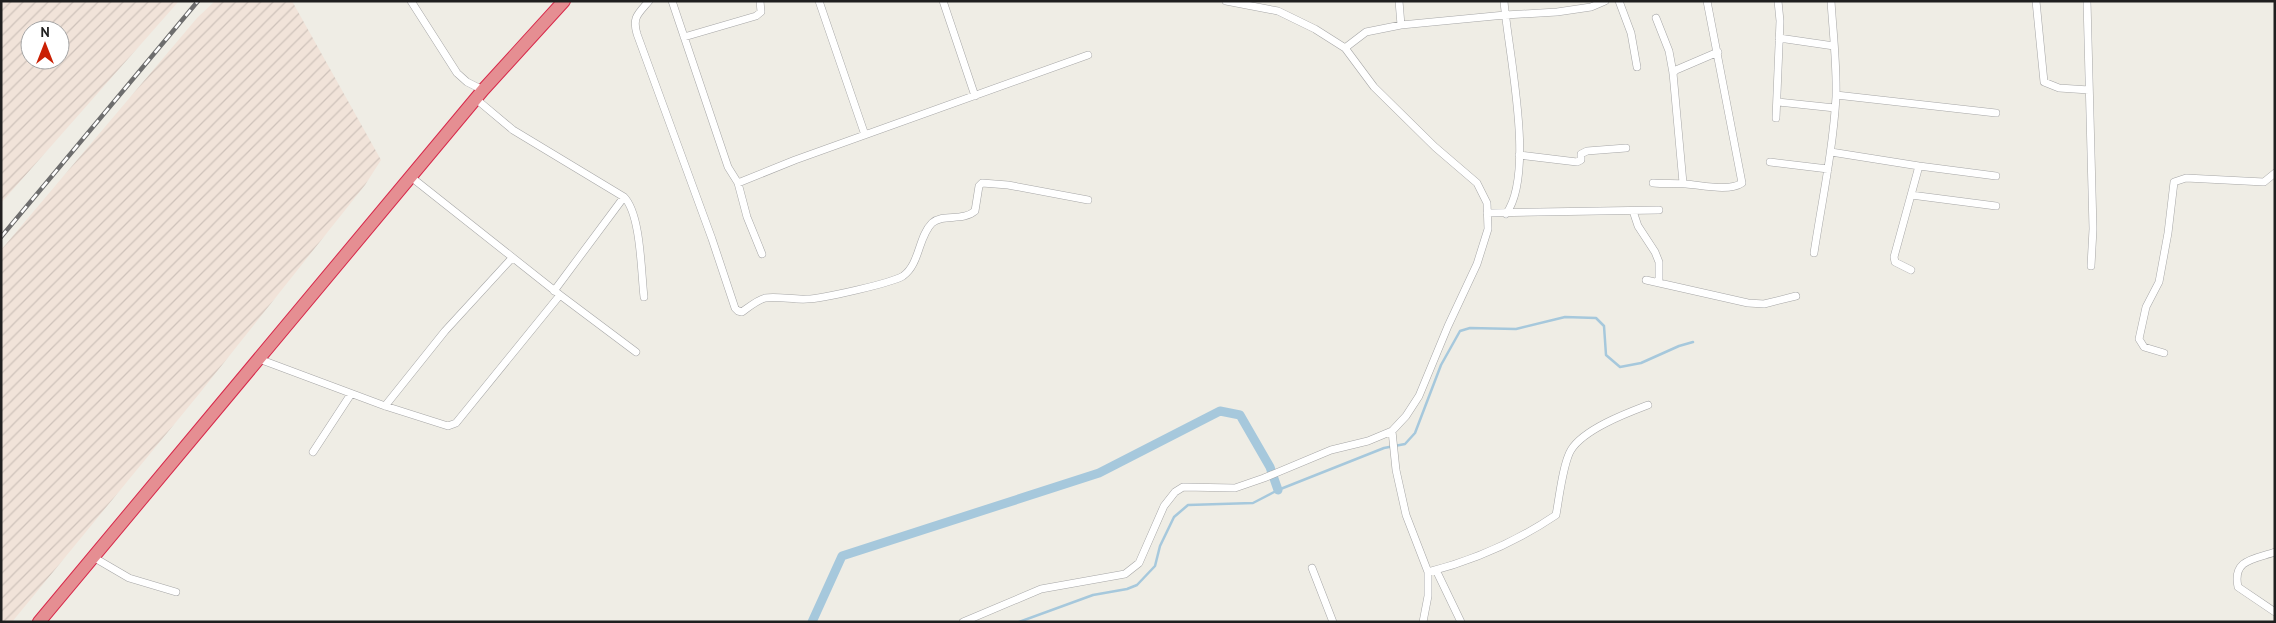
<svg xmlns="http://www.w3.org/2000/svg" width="2276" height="623" font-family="'PT Sans',sans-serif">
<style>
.military{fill:url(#military-furrows);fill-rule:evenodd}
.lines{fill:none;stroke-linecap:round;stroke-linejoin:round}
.stream{stroke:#a6c8dc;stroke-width:2.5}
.canal{stroke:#a6c8dc;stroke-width:9}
.street-casing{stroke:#a6a6a6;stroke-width:8}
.highway-casing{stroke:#d8284a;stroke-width:14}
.street{stroke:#fff;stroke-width:7}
.highway{stroke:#e58e92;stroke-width:12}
.rail-casing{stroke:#6d6d6d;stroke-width:4.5}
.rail{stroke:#fff;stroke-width:2.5;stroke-dasharray:8;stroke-linecap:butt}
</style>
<defs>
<pattern id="military-furrows" width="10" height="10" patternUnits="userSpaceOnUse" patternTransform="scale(1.25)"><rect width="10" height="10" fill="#f1e3d9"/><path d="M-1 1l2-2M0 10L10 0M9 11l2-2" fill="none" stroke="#cec2ba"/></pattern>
</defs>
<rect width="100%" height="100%" fill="#efede5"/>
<path class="military" d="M1,1H179L1,203ZM30,30H60V60H30Z
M215,1H292L381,160L365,185L199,394L12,622H1V250L197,18Z"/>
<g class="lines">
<path class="stream" d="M1019,622L1093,595L1127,589L1137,585L1155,566L1160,546L1174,517L1188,505L1253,503L1278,490L1384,448L1405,444L1415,433L1441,365L1460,331L1470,328L1516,329L1565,317L1596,318L1604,326L1606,355L1620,367L1641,363L1679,346L1693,342"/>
<path class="canal" d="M812,622L842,556L1099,473L1220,411L1240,415L1270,467L1278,490"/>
<g class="street-casing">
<path id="street" d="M411,1L457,73L467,82L483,90
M649,1C638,14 632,17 637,34L712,239L735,308L738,311L742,312C749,307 757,300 765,298C778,296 794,300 807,299C821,299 892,283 903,276C920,264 918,237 932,223C944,213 962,222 975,211L979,186L982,183L1008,185L1088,200
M672,1L728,167L738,183L747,217L762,254
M819,1L865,135
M943,1L975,96
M1399,1L1401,25
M1504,1C1508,52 1536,173 1506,214
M1619,1L1631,33L1637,67
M2036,1L2044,82L2059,88L2089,90
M2087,1L2093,229L2091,266
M1656,18L1669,51L1673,73L1683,183
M684,37L756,16L761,12L760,1
M1779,38L1834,46
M1345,48L1366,32L1401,25L1505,15L1557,12L1591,7L1605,1
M1673,73L1676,70L1718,52
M1836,95L1996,113
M476,99L513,130L624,197C641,214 641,272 644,297
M1777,102L1835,108
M1776,118L1780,21L1778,1
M1831,152L1919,166L1996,176
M1519,155L1577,162L1581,160V154L1587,151L1626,148
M1770,162L1828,169
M411,177L560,295L636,352
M738,183L795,160L1088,55
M1653,183C1664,184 1676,183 1686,184C1701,185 1729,192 1742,183L1707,1
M1911,195L1996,206
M1633,211L1638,226L1655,252L1659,262V282
M1487,213L1659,210
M1814,253C1822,201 1833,149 1836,97C1837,65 1833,33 1831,1
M1911,270L1895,262L1894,257L1919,166
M1646,280L1748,303L1764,304L1796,296
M554,291L624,197
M2164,353L2144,347L2139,339L2146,307L2159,282L2168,233L2174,182L2186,178L2264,182L2275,173
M259,359L385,406L448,426L456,423L560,295
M385,406L445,331L512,258
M1392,431L1396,470L1406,515L1428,572V596L1423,622
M313,452L351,394
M2275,552C2255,559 2232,559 2238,587L2275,612
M93,557L129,578L176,592
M1312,568L1333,622
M1436,570L1461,622
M1428,572C1475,560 1516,542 1556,515C1559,499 1563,463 1571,450C1584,429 1627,413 1648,405
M963,622L1041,589L1125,574L1139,563L1164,506L1175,492L1183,487L1235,488L1264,478L1331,450L1368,441L1392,431L1406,416L1419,396L1448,326L1477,264L1488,229L1487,203L1477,183L1435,147L1374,87L1345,48L1315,29L1278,11L1226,1"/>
</g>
<g class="highway-casing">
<path id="highway" d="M39,622L483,90L564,1"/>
</g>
<use href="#street" class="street"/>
<use href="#highway" class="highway"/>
<g class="rail-casing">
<path id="rail" d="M1,237L198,1"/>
</g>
<use href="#rail" class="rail"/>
</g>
<rect width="2276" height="623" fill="none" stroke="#1f1f1f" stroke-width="5"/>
<g transform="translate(45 45)"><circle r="24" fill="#ffffff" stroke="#a5a5a5"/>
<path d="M0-4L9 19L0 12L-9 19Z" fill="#ca2004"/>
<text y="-8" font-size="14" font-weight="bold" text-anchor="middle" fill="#1f1f1f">N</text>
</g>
</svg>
